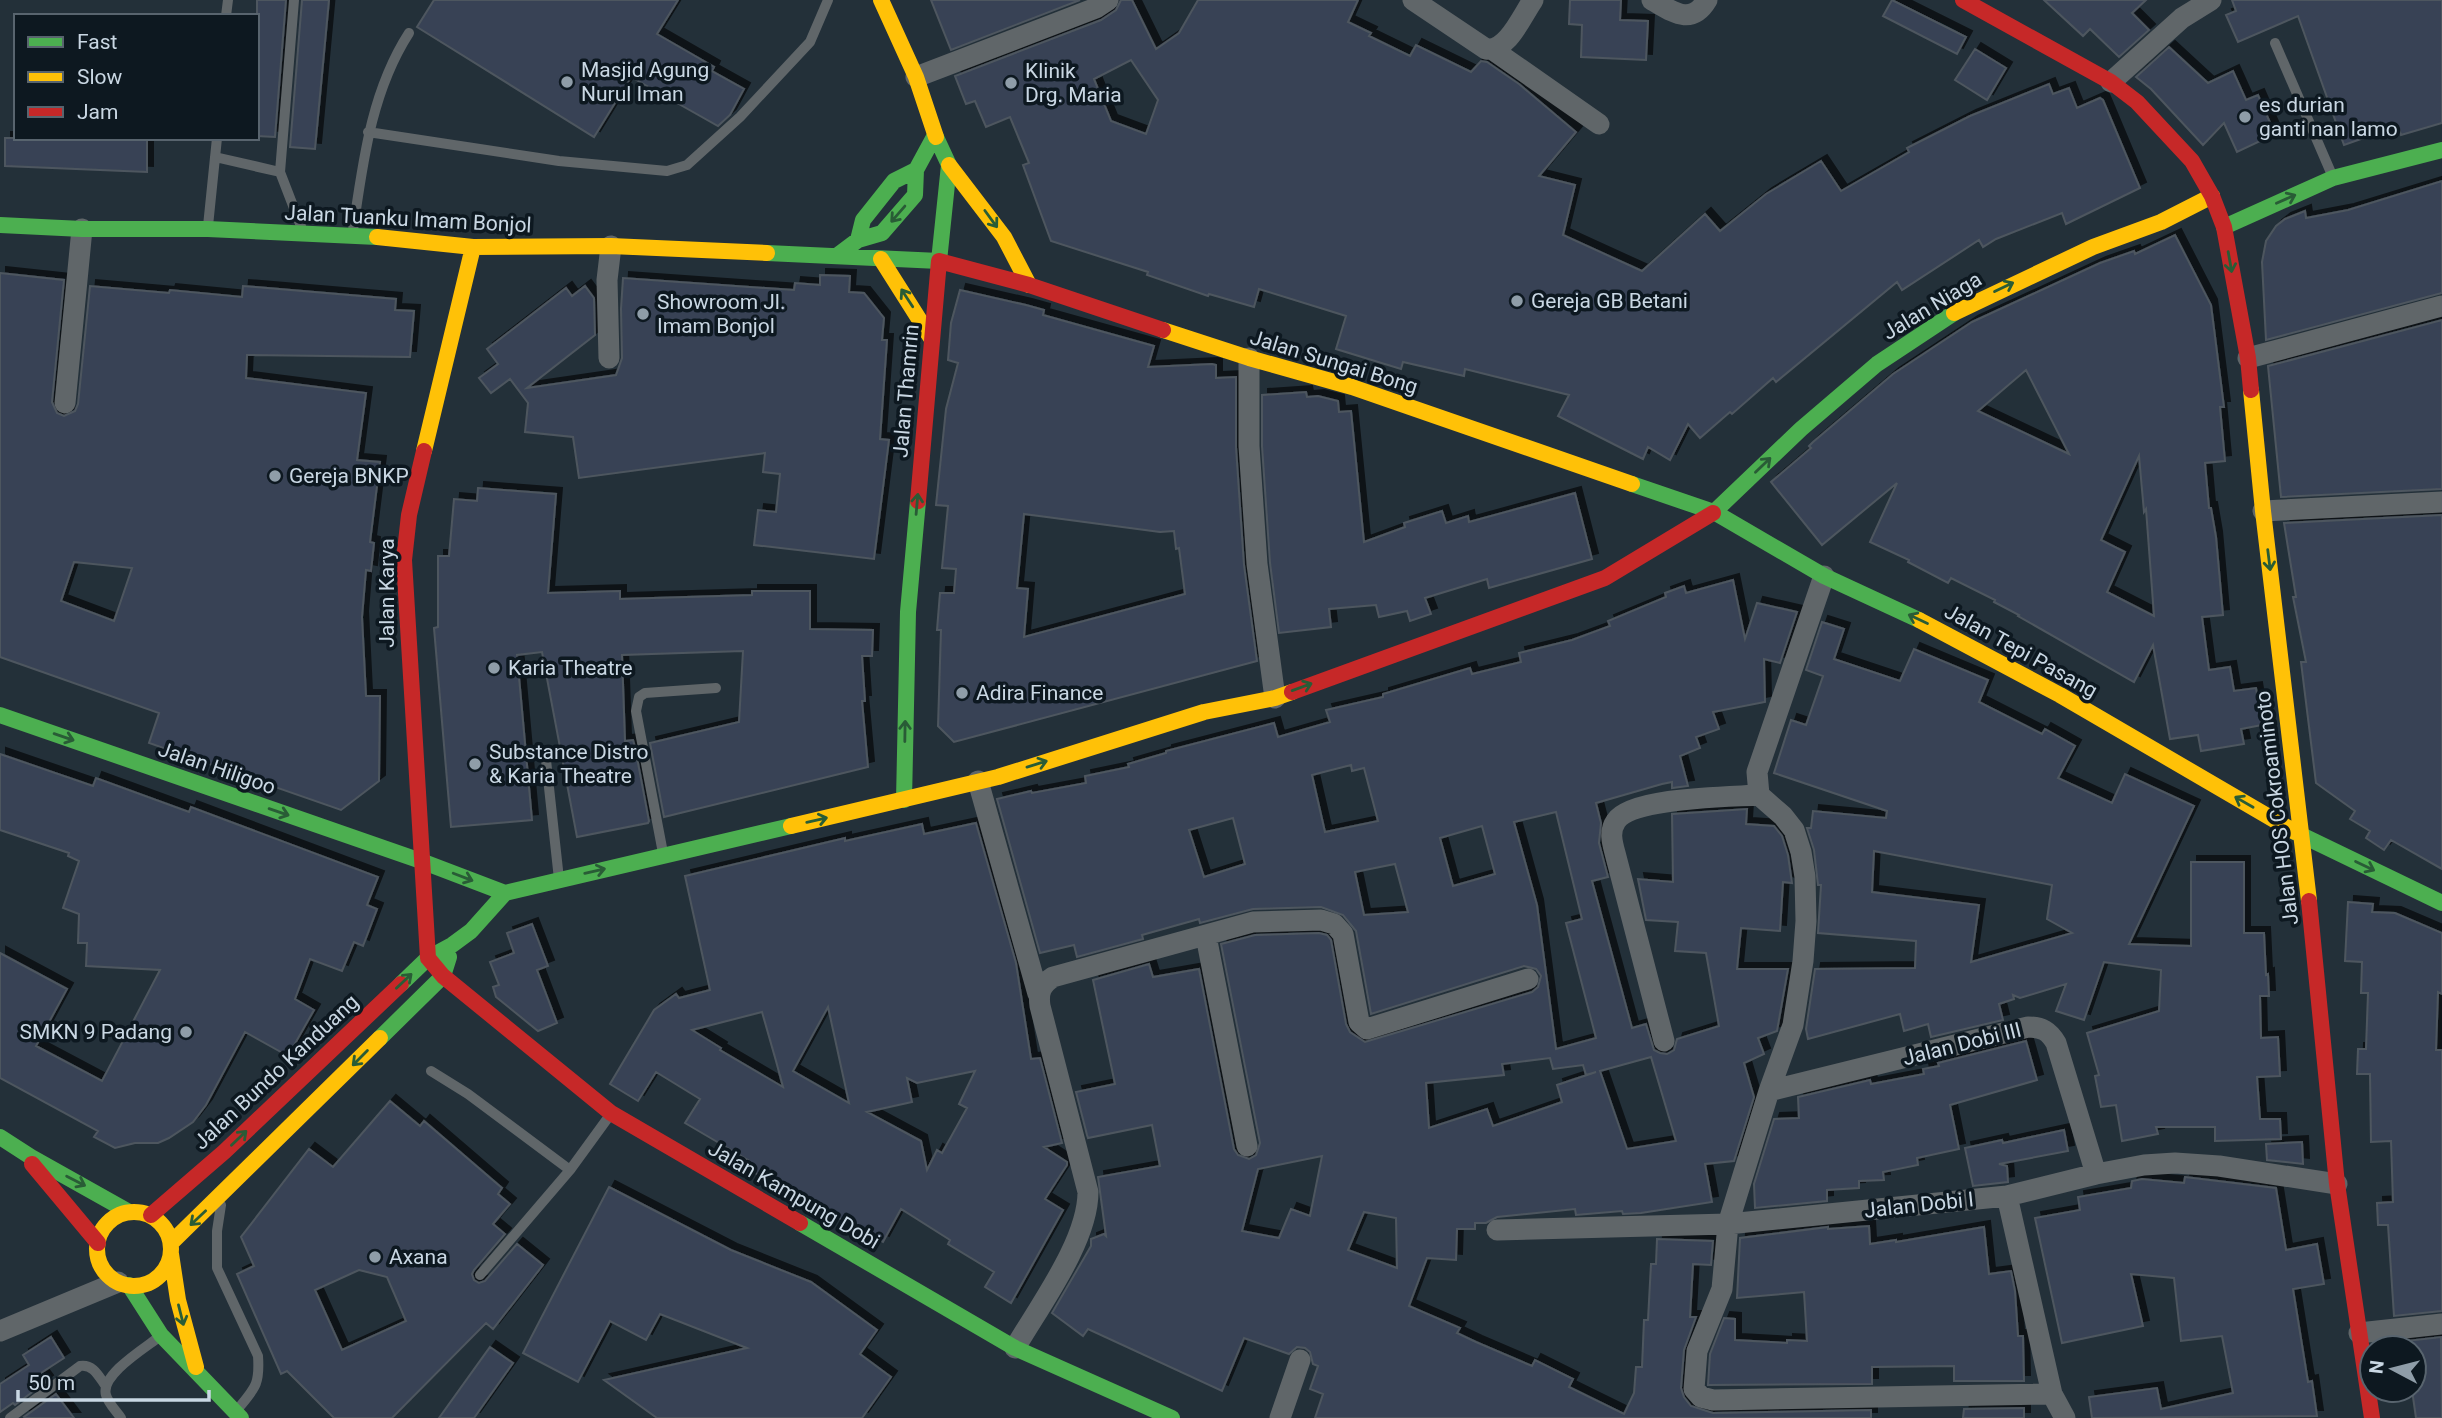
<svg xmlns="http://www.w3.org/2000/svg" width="2442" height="1418" font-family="Roboto,sans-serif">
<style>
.building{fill:#384354;stroke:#4e565f;stroke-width:2;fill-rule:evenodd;filter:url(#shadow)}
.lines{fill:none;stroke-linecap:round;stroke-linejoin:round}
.lane{stroke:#606669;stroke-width:10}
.street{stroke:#606669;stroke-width:21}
.fast{stroke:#4caf50;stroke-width:16}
.slow{stroke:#ffc107;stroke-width:16}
.jam{stroke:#c62828;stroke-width:16}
.oneway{stroke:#295c36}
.poi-dot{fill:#8f9da8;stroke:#0d1820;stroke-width:2.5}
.labels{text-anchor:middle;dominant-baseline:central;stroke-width:7;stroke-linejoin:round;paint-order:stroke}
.poi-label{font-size:21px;fill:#c9d7e3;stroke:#0d1820;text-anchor:start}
.street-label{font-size:21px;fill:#c9d7e3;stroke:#0d1820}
</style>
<defs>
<filter id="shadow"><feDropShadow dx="6" dy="-6" stdDeviation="0" flood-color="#0009"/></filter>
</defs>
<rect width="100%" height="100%" fill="#233039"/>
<path class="building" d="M257,0H286L275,137L257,136Z
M302,0H329L315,149L290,147Z
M434,0H678L657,34L714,67L712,71L744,89L730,115L718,126L631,77L594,137L417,27Z
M931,0H1080L951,50Z
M1121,0H1132L1156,49L1179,33L1198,0H1358L1348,22L1371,33L1369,36L1410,56L1416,45L1471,72L1481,61L1487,62L1519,84L1576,132L1539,176L1575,185L1563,235L1642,271L1705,214L1720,231L1766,194L1821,161L1841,191L1909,152L1907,148L1970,116L2049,84L2053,94L2069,88L2077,108L2100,98L2103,100L2140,188L2066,224L2062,213L1996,239L1983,247L1979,240L1902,290L1897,282L1776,382L1773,378L1732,414L1730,412L1700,438L1688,424L1670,460L1648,447L1643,459L1558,416L1569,395L1465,369L1464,376L1403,362L1401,369L1336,349L1346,316L1259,289L1254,307L1209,294L1208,296L1147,275L1148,272L1051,241L1023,165L1029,163L1010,117L986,127L975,101L966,104L955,76L1101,20L1116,10ZM1131,60L1158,100L1146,134L1111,121L1094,79Z
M1570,0H1621L1620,20L1648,21L1646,60L1581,57L1582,25L1569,24Z
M1892,0L1966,37L1957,54L1883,16Z
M2044,0H2146L2132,13L2149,30L2119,57L2090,29L2083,36Z
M2232,0H2442V123L2401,135L2398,126L2344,145L2298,16L2238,42L2226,15L2236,11Z
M2169,47L2208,83L2233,71L2246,100L2258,95L2275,134L2237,152L2224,123L2203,145L2151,89L2136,77Z
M1975,49L2006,68L1987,100L1955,80Z
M5,138H147V172L5,166Z
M2442,181V293L2266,340L2262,262L2266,241L2276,226L2285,219L2305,211L2306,218L2348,210Z
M2175,235L2211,305L2224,407H2220L2225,461L2205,463L2209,508H2211L2216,537L2223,615L2202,617L2209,670L2230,667L2234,691L2256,688L2262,725L2241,729L2244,744L2201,751L2198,735L2170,739L2153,645L2134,682L2018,616L2019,615L1994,602L1995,600L1951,578L1948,583L1908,562L1909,560L1870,542L1897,483L1822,545L1771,482L1811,448L1809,446L1813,442L1893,374L1972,322L2100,263L2134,251L2135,254ZM2026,370L2069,454L1978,411ZM2139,456L2144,512L2146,509L2154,616L2107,592L2125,552L2101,540Z
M0,273L64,280L52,402L57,413L64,416L75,411L78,404L90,286L169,293L170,290L242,297L243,286L396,299L395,310L414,311L410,357L247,355L246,378L366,393L357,460L380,462L370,542L374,543L371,571L366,570L362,617L366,696H380L379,781L341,810L149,743L159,713L0,657ZM74,562L132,568L114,621L61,601Z
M820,275L850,276L849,292L864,293L884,318L882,340H887L880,439L889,440L874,559L754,545L758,510L776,512L780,474L763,472L765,453L579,478L573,437L525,432L528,403L510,379L491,393L479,378L498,364L487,349L566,288L572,296L585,286L594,298L595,335L527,388L616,375L622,358L621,309L623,278L794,290L795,283L820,285Z
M960,290L1026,305L1044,310L1043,315L1154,346L1148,367L1212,364L1216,365V378L1236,377V447L1244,565L1257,661L954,742L938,726L941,630H937L940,593H954L956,569L942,568L948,506L936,505L946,409L958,363L948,360L951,323ZM1024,514L1160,532L1174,531L1176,549L1179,548L1185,594L1024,637L1028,589L1017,588Z
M2442,320V489L2281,497L2268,366Z
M1306,392L1307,397L1318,396L1338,401L1339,412L1351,411L1364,542L1405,527L1404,523L1442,511L1446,523L1468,516L1469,522L1575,493L1592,559L1489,588L1487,579L1425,598L1431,614L1410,621L1407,611L1379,617L1376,605L1329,609L1331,627L1279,633L1270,563L1262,446V395Z
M478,488L556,494L548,593L620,591V599L752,595V591H810V629L873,630L872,656H862L865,701H862L868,767L664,817L650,743L739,722L743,651L622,655L625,741L633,740L635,747L649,821L648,823L577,837L542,652L517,655L532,820L451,827L434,628L438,627V556H449L454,499L477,501Z
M2442,515V869L2391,840L2384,850L2366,838L2370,831L2350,819L2355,811L2316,783L2301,662H2306L2293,597H2296L2284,523Z
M1733,580L1745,639L1757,603L1797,612L1780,663L1764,659L1765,702L1713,712L1719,729L1696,737L1700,748L1680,756L1688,786L1672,788V782L1662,784L1596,803L1601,823L1599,843L1608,877L1592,881L1632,1028L1646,1024L1654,1050L1660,1053L1667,1054L1674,1050L1677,1039L1719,1026L1706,953L1675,951L1678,922L1646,920L1638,879L1673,882L1672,814L1747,809L1746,824L1774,826L1782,836L1788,855L1792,883L1783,882L1780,931L1741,928L1737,969H1788L1777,1031L1758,1038L1764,1054L1744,1063L1754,1097L1734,1161L1705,1164L1712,1202L1641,1213L1623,1214L1622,1211L1576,1215L1575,1209L1497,1217L1486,1223H1475V1229H1457L1456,1260L1427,1258L1409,1306L1460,1328L1457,1333L1476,1342L1532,1366L1535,1360L1573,1379L1569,1387L1624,1414L1634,1393L1636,1367H1642L1644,1320H1648L1651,1264H1656L1657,1239L1713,1241L1711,1265L1693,1264L1690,1317H1696L1684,1350L1681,1388L1684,1397L1691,1406L1713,1413L1871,1410V1418H1315L1323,1394L1310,1389L1318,1366L1313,1364L1310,1352L1305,1348L1297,1347L1289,1354L1244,1338L1222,1391L1088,1329L1083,1336L1052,1313L1091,1246V1239L1104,1234L1106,1236L1098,1177L1160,1166L1152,1125L1088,1138L1087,1135L1076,1092L1115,1084L1093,980L1149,964L1153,977L1199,969L1234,1149L1238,1155L1249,1159L1256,1155L1260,1143L1221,944L1255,935L1319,933L1327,935L1331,940L1346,1024L1350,1032L1365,1042L1532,992L1538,987L1541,976L1536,969L1524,966L1371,1014L1356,931L1343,915L1321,907L1253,909L1200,923L1199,919L1142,935L1143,939L1077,957L1074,945L1040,953L997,799L1031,791L1032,793L1086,783L1085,776L1129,767L1128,764L1166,753V751L1274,723L1278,737L1330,722L1326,710L1383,697V694L1470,668L1472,674L1521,662L1519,653L1572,640L1610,626L1608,621L1666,597L1665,593L1684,586L1686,593ZM1351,765L1352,771L1364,768L1378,821L1325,832L1312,775ZM1556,812L1582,919L1566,923L1596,1038L1556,1049L1537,905L1514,822ZM1233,818L1245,864L1204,877L1189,830ZM1482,826L1495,874L1453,886L1440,838ZM1395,864L1408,912L1364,915L1355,872ZM1651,1057L1676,1141L1627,1149L1600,1071ZM1550,1058L1553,1069L1583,1065L1586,1075L1596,1072L1557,1085L1562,1102L1493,1126L1487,1109L1429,1128L1426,1083L1504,1075L1502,1064ZM1322,1156L1310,1216L1291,1209L1279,1238L1242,1231L1258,1169ZM1364,1212L1396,1218L1397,1268L1348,1250Z
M1822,622L1844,629L1834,659L1900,681L1914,649L1988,680L1979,702L2042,734L2045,729L2075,746L2058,778L2112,803L2125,774L2194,806L2129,944L2191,946V862H2244V933H2264L2266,975L2268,974L2269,996H2260L2261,1038L2278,1037L2280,1076L2257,1077L2260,1119H2280L2281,1139L2215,1141V1127H2156L2158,1134L2122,1141L2116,1105L2101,1107L2095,1076L2099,1075L2087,1033L2159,1011L2161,970L2104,962L2084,1020L2056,1011L2066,984L2020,998L2013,995L2014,999L1999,1004L2003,1020L1931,1037L1928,1024L1904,1031L1900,1014L1808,1039L1806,1029L1815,969L1915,968L1916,941L1818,933L1821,885H1818L1814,850L1807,828H1811L1813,811L1886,818L1887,811L1774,773L1791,720L1806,725L1823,676L1806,670ZM1874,851L2052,885L2047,919L2072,933L1971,962L1979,905L1872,892Z
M0,754L93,786L96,778L189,812L191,807L378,877L367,905L377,909L363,946L354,942L342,971L310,959L295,999L314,1010L288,1056L245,1032L206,1105L193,1122L169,1138L158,1143H135L115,1148L94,1137L98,1131L0,1078V953L67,989L36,1046L102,1081L160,970L86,966L87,943H78L79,914L63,908L79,861L68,856L69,853L0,830Z
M976,823L1016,963L1031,1059L1040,1058L1062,1143L1044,1147L1067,1162V1165L1045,1199L1063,1210L1011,1303L985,1287L994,1272L948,1244L950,1240L901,1209L883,1242L744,1167L748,1160L685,1123L700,1099L656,1072L638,1101L610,1084L654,1010L676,994L679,998L710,990L685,876L845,838V841L922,824L924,834ZM828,1007L849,1103L793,1071ZM762,1012L776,1061L783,1087L720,1050L721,1048L692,1030ZM975,1071L959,1104L967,1108L942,1153L937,1150L927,1170L921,1141L867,1112L912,1102L907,1078L917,1083Z
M2348,902L2373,904L2372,912L2395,913L2442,933V994L2438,992L2436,1050H2442V1311L2394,1316L2388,1225H2378L2377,1203L2393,1202L2391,1141L2371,1142L2370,1074H2357L2358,1049H2366L2368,993H2361L2362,962L2345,961Z
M532,924L548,966L537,970L557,1023L538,1031L496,997L493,987L499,985L490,962L514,953L507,933Z
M2026,1041L2037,1080L1950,1105L1959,1149L1917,1158L1918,1165L1883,1172L1884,1180L1859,1181V1188L1827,1190V1201L1755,1208L1754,1184L1774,1119L1799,1118L1798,1097L1870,1080L1871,1084L1924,1074L1923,1069L1939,1066L1938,1063Z
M390,1101L420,1126L424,1121L502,1188L498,1194L510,1204L493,1224L505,1234L474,1270L472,1274L474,1280L479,1283L485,1281L517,1244L543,1265L493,1329L486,1323L392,1418H334L287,1371L281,1374L237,1274L254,1266L241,1237L309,1149L333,1167ZM359,1270L387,1277L406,1321L342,1350L315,1290Z
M2064,1130L2068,1151L1999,1164L2007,1166L2008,1182L1973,1186L1965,1148L2002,1140L2003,1143Z
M2302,1142L2303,1164L2267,1160L2266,1144Z
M2185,1177L2276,1188L2286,1250L2317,1244L2324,1284L2293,1289L2308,1382L2312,1381L2317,1416L2092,1418L2089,1397L2157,1388L2161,1409L2233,1393L2222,1336L2181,1341L2174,1278L2131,1274L2143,1326L2062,1343L2035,1218L2080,1210L2078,1197L2131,1188L2132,1181L2142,1179L2184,1183Z
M609,1187L731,1250L811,1282L877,1330L860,1354L891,1377L862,1418H657L604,1380L747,1348L660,1314L646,1340L610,1321L578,1382L523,1353Z
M1869,1226L1870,1244L1896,1240V1242L1984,1227L1989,1274L2011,1271L2015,1291L2018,1336H2023L2024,1381H1954V1366L1872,1367V1384L1708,1385L1710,1354L1724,1318L1735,1319V1340L1787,1343V1340L1807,1341L1804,1292L1737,1298L1740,1238L1828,1227V1229Z
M51,1337L64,1358L41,1373L47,1381L15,1405L13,1403L0,1412V1384L29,1365L23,1355Z
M2441,1337L2442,1418H2416L2412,1390H2414V1348H2398L2397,1342Z
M490,1347L513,1363L474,1418H439Z
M56,1394L74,1418H25L24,1417Z
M2024,1408V1418H1963L1964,1409Z"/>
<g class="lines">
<path class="lane" d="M294,0L280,172L302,229
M226,16L228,0
M2275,43L2332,175
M368,132L559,161L667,171L687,165L740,117L810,42L828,0
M215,157L280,172
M208,226L217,138
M353,230C363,162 371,92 409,33
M546,760L559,879
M663,853L636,711L639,697L645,693L716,688
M431,1071L468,1094L570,1170
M221,1205L217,1231V1268L258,1356C260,1385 255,1388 237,1410
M480,1275L570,1170L610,1115
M10,1418L80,1366C93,1364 98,1375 105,1385
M121,1418C117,1412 108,1403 106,1395C100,1375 145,1348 159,1337"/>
<path class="street" d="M1413,0L1486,49C1507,52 1522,16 1533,0
M1652,0C1672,11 1691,27 1707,0
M1493,50L1599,124
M916,77L1096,8L1108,0
M2111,82L2182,18L2211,0
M609,358L607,280L611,246
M1249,358V446L1257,564L1275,698
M2248,358L2442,306
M65,403L82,229
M2263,511L2442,502
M1824,576L1757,772L1759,795L1783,816L1794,830L1801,852L1805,877L1806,921L1803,961L1793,1025L1769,1091L1728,1224L1722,1289L1697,1351L1694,1389L1701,1397L1713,1400L2052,1394
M978,781L1038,994
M1206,936L1247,1146
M1664,1041L1615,853C1612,842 1609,831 1616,821C1632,797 1730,797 1759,795
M1769,1091L2028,1027C2042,1027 2049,1031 2056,1043L2096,1174
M2007,1196L2052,1394L2065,1418
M1497,1230L1728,1224L2007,1196L2096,1174L2144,1165L2175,1163L2219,1166L2337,1184
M0,1331L118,1282
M2359,1333L2442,1324
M1015,1348C1040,1305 1088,1241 1088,1192L1040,1006C1038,992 1041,985 1053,977L1253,922L1321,920L1334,924L1343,934L1359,1022L1367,1029L1528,979
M1280,1418L1300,1360"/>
<path class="fast" d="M0,225L82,229H208L377,237
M2224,227L2333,178L2442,150
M858,240L863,220L894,181L916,170
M767,253L939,261L949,165L936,137
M838,255L858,240L882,233L915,195L916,170L935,135
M1632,484L1714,512L1824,576L1919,620
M1713,513L1801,429L1877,364L1954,313
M0,715L421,861L505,893
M904,800L908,612L918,501
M2295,832L2442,903
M505,893L791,826
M401,984L428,958L452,945L471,931L505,893
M380,1038L443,976L449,957
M0,1137L31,1157L129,1212
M800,1223L1015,1348L1172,1418
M129,1285L161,1335L241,1418"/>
<path class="slow" d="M881,0L916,77L936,137
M949,165L1004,237L1029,285
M377,237L473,247L611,246L767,253
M881,259L931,338
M1954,313L2093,247L2161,222L2212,196
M1163,330L1249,358L1352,387L1632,484
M2251,390L2263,511L2309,901
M424,451L473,247
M1919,620L2060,695L2295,832
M791,826L998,777L1204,712L1275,698L1292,692
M97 1249a37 37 0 1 1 74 0a37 37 0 1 1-74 0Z
M171,1243L380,1038
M171,1254L178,1300L196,1367"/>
<path class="jam" d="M1963,0L2111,82L2137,102L2192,161L2212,196L2224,227L2248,358L2251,390
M424,451L409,515L404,560L428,958
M918,501L939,261L1029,285L1163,330
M1292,692L1605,578L1713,513
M2309,901L2337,1184L2372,1418
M428,958L443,976L611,1113L800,1223
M32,1164L98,1243
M151,1215L224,1152L401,984"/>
</g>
<defs><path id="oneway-shaft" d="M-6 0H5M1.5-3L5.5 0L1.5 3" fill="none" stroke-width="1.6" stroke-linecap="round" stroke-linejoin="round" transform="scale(1.75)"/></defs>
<g class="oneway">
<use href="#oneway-shaft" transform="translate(2286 199) rotate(-24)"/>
<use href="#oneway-shaft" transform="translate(898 214) rotate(131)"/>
<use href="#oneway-shaft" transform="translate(991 219) rotate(54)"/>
<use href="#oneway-shaft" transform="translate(2230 262) rotate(80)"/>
<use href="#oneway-shaft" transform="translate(2004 287) rotate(-26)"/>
<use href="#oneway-shaft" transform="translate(907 298) rotate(-123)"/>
<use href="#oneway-shaft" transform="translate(1763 465) rotate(-44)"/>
<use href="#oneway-shaft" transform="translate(917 504) rotate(-85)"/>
<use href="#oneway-shaft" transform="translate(2269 560) rotate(83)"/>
<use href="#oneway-shaft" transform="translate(1918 619) rotate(-155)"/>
<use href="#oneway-shaft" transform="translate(1302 687) rotate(-20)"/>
<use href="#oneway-shaft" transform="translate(905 731) rotate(-89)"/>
<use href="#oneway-shaft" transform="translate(64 737) rotate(19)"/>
<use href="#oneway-shaft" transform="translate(1037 764) rotate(-17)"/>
<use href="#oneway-shaft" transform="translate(2244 802) rotate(-150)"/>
<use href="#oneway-shaft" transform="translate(279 812) rotate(19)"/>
<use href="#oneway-shaft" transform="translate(817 820) rotate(-13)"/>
<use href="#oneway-shaft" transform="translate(2365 866) rotate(26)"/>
<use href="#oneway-shaft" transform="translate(595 871) rotate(-13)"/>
<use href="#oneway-shaft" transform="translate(463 877) rotate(21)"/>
<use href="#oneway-shaft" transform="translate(404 981) rotate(-43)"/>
<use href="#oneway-shaft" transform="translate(360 1058) rotate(135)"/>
<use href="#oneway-shaft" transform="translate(239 1138) rotate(-44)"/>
<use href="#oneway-shaft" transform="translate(76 1181) rotate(27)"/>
<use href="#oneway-shaft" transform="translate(198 1218) rotate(137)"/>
<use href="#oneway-shaft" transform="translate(181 1315) rotate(76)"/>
</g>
<g class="poi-dot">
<circle cx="567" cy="82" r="7"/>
<circle cx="1011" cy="83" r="7"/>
<circle cx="2245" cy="117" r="7"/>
<circle cx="1517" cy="301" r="7"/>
<circle cx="643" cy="314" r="7"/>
<circle cx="275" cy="476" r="7"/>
<circle cx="494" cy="668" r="7"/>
<circle cx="962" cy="693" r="7"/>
<circle cx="475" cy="764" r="7"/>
<circle cx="186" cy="1032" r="7"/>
<circle cx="375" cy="1257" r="7"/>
</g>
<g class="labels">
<g class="poi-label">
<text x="581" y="70">Masjid Agung<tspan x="581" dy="24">Nurul Iman</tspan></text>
<text x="1025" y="71">Klinik<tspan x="1025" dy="24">Drg. Maria</tspan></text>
<text x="2259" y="105">es durian<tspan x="2259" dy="24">ganti nan lamo</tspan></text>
<text x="1531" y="301">Gereja GB Betani</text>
<text x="657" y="302">Showroom Jl.<tspan x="657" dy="24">Imam Bonjol</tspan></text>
<text x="289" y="476">Gereja BNKP</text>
<text x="508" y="668">Karia Theatre</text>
<text x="976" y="693">Adira Finance</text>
<text x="489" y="752">Substance Distro<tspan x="489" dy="24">&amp; Karia Theatre</tspan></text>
<text x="172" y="1032" text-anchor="end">SMKN 9 Padang</text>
<text x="389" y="1257">Axana</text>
</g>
<g class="street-label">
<text transform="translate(408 219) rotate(3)">Jalan Tuanku Imam Bonjol</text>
<text transform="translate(1932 306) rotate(-31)">Jalan Niaga</text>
<text transform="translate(1334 362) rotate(17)">Jalan Sungai Bong</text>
<text transform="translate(906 391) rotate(-85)">Jalan Thamrin</text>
<text transform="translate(387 593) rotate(-90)">Jalan Karya</text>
<text transform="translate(2021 651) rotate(29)">Jalan Tepi Pasang</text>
<text transform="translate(217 768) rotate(19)">Jalan Hiligoo</text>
<text transform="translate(2277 808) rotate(-97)">Jalan HOS Cokroaminoto</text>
<text transform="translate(1962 1044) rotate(-14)">Jalan Dobi III</text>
<text transform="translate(276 1072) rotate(-43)">Jalan Bundo Kanduang</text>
<text transform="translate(794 1195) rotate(30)">Jalan Kampung Dobi</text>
<text transform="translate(1919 1205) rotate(-6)">Jalan Dobi I</text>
</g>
</g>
<rect x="14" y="14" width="245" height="126" fill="#0d1820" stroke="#58646e" stroke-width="2"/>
<rect x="28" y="37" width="35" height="10" fill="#4caf50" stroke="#58646e" stroke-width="2"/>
<text x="77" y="49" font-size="21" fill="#c9d7e3">Fast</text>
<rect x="28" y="72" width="35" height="10" fill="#ffc107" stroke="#58646e" stroke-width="2"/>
<text x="77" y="84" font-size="21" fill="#c9d7e3">Slow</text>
<rect x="28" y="107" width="35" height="10" fill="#c62828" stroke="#58646e" stroke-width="2"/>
<text x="77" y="119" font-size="21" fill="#c9d7e3">Jam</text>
<g transform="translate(2393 1369) rotate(277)"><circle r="33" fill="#0d1820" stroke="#58646e" stroke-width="2"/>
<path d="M0-5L12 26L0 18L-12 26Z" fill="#8f9da8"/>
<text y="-10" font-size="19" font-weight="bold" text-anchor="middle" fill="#c9d7e3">N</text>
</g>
<path d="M18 1390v10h191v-10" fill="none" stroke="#c9d7e3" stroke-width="3.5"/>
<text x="28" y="1390" font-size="21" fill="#c9d7e3" stroke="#0d1820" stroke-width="5" paint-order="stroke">50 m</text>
</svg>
